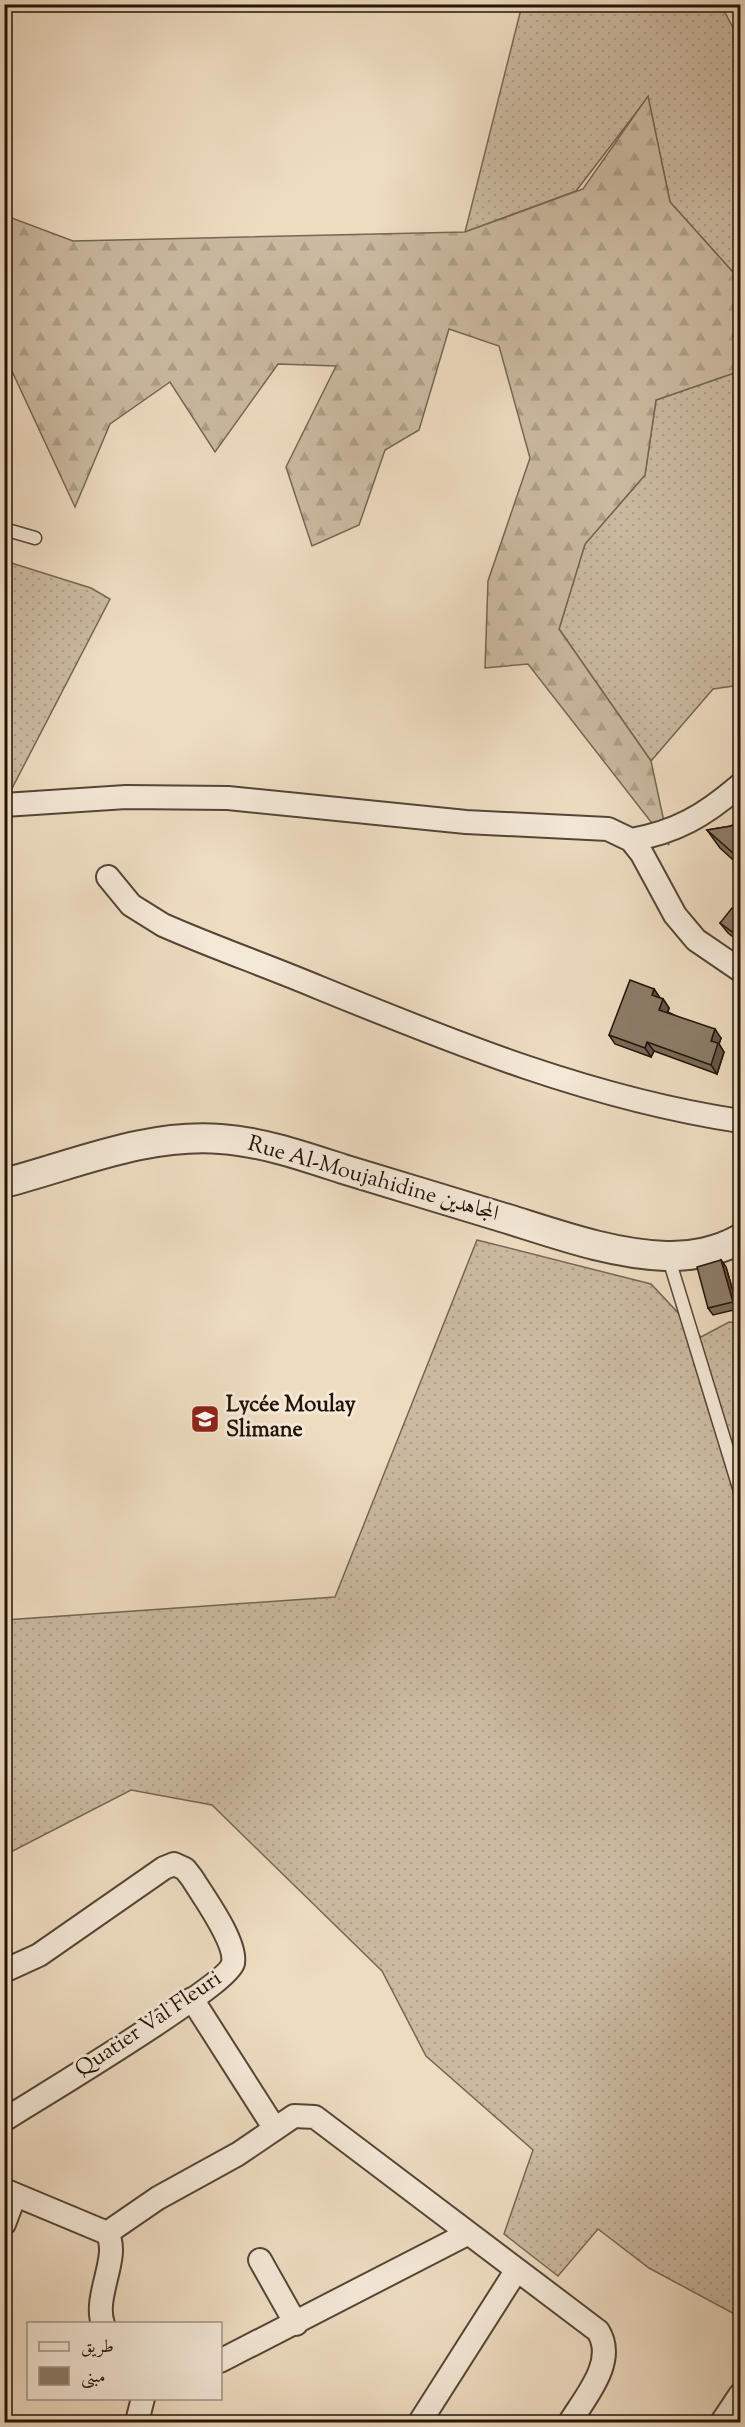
<svg xmlns="http://www.w3.org/2000/svg" width="745" height="2427" font-family="'Sorts Mill Goudy',Amiri,serif">
<style>
.grass{fill:url(#grass-dots);stroke:#766654;stroke-width:1.5}
.forest{fill:url(#forest-firs);stroke:#766654;stroke-width:1.5}
.lines{fill:none;stroke-linecap:round;stroke-linejoin:round}
.service-casing{stroke:#554536;stroke-width:15}
.minor-casing{stroke:#554536;stroke-width:26}
.tertiary-casing{stroke:#554536;stroke-width:32}
.service{stroke:#f4e8d7;stroke-width:12}
.minor{stroke:#f4e8d7;stroke-width:22}
.tertiary{stroke:#f4e8d7;stroke-width:28}
.wall{fill:#786b59;stroke:#221307;stroke-width:1.5}
.shaded-wall{fill:#625749;stroke:#221307;stroke-width:1.5}
.building{fill:#8c7c68;stroke:#221307;stroke-width:1.5}
.labels{text-anchor:middle;dominant-baseline:central;stroke-width:6;stroke-linejoin:round;paint-order:stroke}
.street-label{font-size:22px;fill:#221307;stroke:#f4e8d7}
.poi-label{font-size:22px;font-weight:bold;fill:#221307;stroke:#f4e8d7;text-anchor:start}
</style>
<defs>
<pattern id="grass-dots" width="8" height="8" patternUnits="userSpaceOnUse" patternTransform="scale(1.5)"><rect width="8" height="8" fill="#cbbaa1"/><path d="M2 2h.1M6 6h.1" fill="none" stroke="#ae9f89" stroke-width="1.8" stroke-linecap="round"/></pattern>
<pattern id="forest-firs" width="22" height="20" patternUnits="userSpaceOnUse" patternTransform="scale(1.5)"><rect width="22" height="20" fill="#cbbaa1"/><path d="M5 1l3.5 6h-7zM16 11l3.5 6h-7z" fill="#ae9f89"/></pattern>
</defs>
<rect width="100%" height="100%" fill="#eedcc1"/>
<filter id="stains"><feTurbulence type="fractalNoise" baseFrequency=".00333" numOctaves="4"/><feColorMatrix values="0 0 0 0 .2 0 0 0 0 .09 0 0 0 0 .02 0 0 0 .5 -.17"/></filter>
<radialGradient id="worn" r=".72"><stop offset=".6" stop-color="#630" stop-opacity="0"/><stop offset="1" stop-color="#630" stop-opacity=".3"/></radialGradient>
<path class="grass" d="M522,5H721L740,41V280L670,202L648,97L576,191L465,232Z
M740,371V685L713,689L651,761L559,629L585,544L645,475L656,400Z
M5,561L91,588L110,599L5,802Z
M477,1240L651,1284L701,1337L729,1322L740,1323V2317L649,2268L598,2229L558,2276L504,2234L533,2150L426,2056L382,1971L212,1805L131,1790L5,1855V1620L335,1597Z"/>
<path class="forest" d="M648,96L670,202L740,280V371L656,400L645,475L585,544L559,629L651,761L669,845L528,664L485,668L488,581L530,458L499,346L449,329L419,430L385,450L359,525L312,546L286,467L336,366L278,364L215,452L170,382L110,424L75,507L5,356L4,215L73,241L465,232L583,189Z"/>
<g class="lines">
<g class="service-casing">
<path id="service" d="M4,529L35,538
M668,1256L740,1491"/>
</g>
<g class="minor-casing">
<path id="minor" d="M4,805L126,797L228,798L466,822L608,829L631,840L642,854L675,915L696,940L740,970
M631,840C677,832 705,815 740,785
M108,877L131,905L163,925C215,948 268,966 320,988C457,1044 593,1099 740,1121
M4,1971L39,1955L164,1868L174,1864L185,1869L192,1878C203,1896 237,1942 233,1963C228,1985 35,2100 4,2120
M192,1999L275,2129
M4,2190L107,2233C121,2256 93,2296 103,2324
M4,2224L15,2195
M107,2233L158,2198L238,2154L294,2116L315,2117L598,2331C617,2361 586,2396 570,2422
M260,2260L296,2324
M220,2361L467,2234
M137,2422L143,2398
M420,2422L516,2271
M722,2422L740,2395"/>
</g>
<g class="tertiary-casing">
<path id="tertiary" d="M4,1183C74,1165 146,1133 221,1139C263,1142 303,1156 343,1169C398,1186 453,1202 508,1219C559,1235 612,1254 666,1256C691,1257 719,1251 740,1239"/>
</g>
<use href="#service" class="service"/>
<use href="#minor" class="minor"/>
<use href="#tertiary" class="tertiary"/>
</g>
<path class="wall" d="M741,819V867L720,848L707,830L731,826Z
M741,912V943L728,933L720,923Z
M654,989L660,998L663,999L669,1008L668,1012L721,1038L719,1044L724,1052L717,1074L654,1051L651,1057L615,1044L609,1035Z
M721,1260L726,1267L738,1309L713,1315L708,1308Z"/>
<path class="shaded-wall" d="M654,989L660,998L658,1004L652,995Z
M663,999L669,1008L665,1019L659,1010Z
M715,1029L721,1038L719,1044L724,1052L717,1074L711,1065V1041Z
M647,1042L654,1051L651,1057L645,1048Z
M721,1260L726,1267L738,1309L733,1302Z"/>
<path class="building" d="M741,819V860L707,830L731,826Z
M732,908L739,913L741,912V938L720,923Z
M630,980L654,989L652,995L663,999L659,1010L715,1029L711,1041L718,1043L711,1065L647,1042L645,1048L609,1035Z
M721,1260L733,1302L708,1308L697,1267Z"/>
<defs>
<g id="school-square" transform="scale(1.5)"><rect x="-9" y="-9" width="18" height="18" rx="4" fill="#8f2418" stroke="#f4e8d7"/><path d="M0-5L7-2L0 1L-7-2ZM-4 1L0 2.5L4 1V4Q0 6-4 4Z" fill="#fff"/></g>
</defs>
<g fill-rule="evenodd">
<use href="#school-square" x="205" y="1419"/>
</g>
<g class="labels">
<g class="street-label">
<text transform="translate(373 1180) rotate(16)">Rue Al-Moujahidine المجاهدين</text>
<text transform="translate(149 2025) rotate(-34)">Quatier Val Fleuri</text>
</g>
<g class="poi-label">
<text x="226" y="1406">Lycée Moulay<tspan x="226" dy="25">Slimane</tspan></text>
</g>
</g>
<rect width="745" height="2427" fill="none" stroke="#eedcc1" stroke-width="24"/>
<rect x="6" y="6" width="733" height="2415" fill="none" stroke="#221307" stroke-width="3"/>
<rect x="12" y="12" width="721" height="2403" fill="none" stroke="#221307" stroke-width="1.5"/>
<rect x="27" y="2322" width="195" height="78" fill="#f4e8d7" stroke="#a09384" stroke-width="1.5"/>
<rect x="39" y="2342" width="30" height="9" fill="#f4e8d7" stroke="#a09384" stroke-width="1.5"/>
<text x="81" y="2352" font-size="18" fill="#221307">طريق</text>
<rect x="39" y="2367" width="30" height="18" fill="#8c7c68" stroke="#a09384" stroke-width="1.5"/>
<text x="81" y="2382" font-size="18" fill="#221307">مبنى</text>
<rect width="100%" height="100%" filter="url(#stains)"/>
<rect width="100%" height="100%" fill="url(#worn)"/>
</svg>
